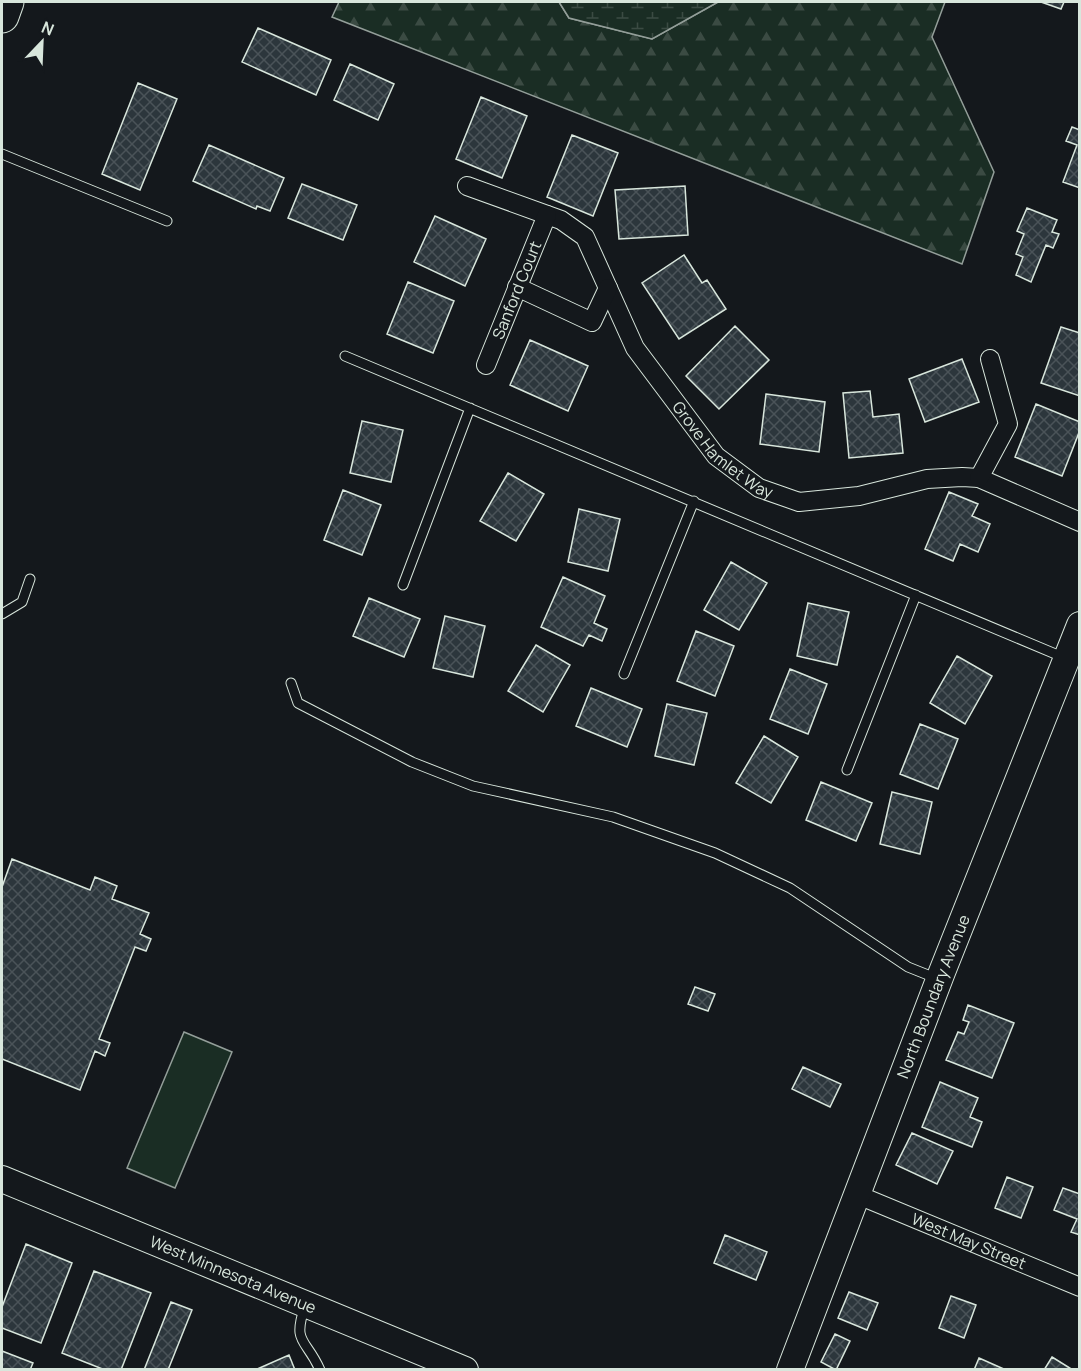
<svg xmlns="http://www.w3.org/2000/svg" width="1081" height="1371" font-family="Manrope,sans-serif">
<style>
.forest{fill:url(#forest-firs);stroke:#939e99;stroke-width:1.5}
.wetland{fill:url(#wetland-marsh);stroke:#939e99;stroke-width:1.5}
.park{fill:#1a2d24;stroke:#939e99;stroke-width:1.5}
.building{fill:url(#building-cross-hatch);stroke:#d8e6dc;stroke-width:1.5}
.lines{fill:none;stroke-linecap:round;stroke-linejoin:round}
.lane-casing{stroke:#d8e6dc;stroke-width:11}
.street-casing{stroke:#d8e6dc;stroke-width:20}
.secondary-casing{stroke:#d8e6dc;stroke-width:28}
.highway-casing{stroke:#d8e6dc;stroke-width:35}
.lane{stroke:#14181c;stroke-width:9}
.street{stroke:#14181c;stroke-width:18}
.secondary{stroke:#14181c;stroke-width:26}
.highway{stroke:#14181c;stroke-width:33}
.labels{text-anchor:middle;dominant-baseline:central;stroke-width:4.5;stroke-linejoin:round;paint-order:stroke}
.street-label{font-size:16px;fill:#d8e6dc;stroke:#14181c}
</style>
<defs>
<pattern id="forest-firs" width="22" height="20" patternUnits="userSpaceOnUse" patternTransform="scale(1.5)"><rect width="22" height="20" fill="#1a2d24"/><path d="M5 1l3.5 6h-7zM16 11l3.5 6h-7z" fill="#3b4b43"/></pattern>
<pattern id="wetland-marsh" width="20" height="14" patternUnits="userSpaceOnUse" patternTransform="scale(1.5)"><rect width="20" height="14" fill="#1a2d24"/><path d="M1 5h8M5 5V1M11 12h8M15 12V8" fill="none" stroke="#3b4b43"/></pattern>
<pattern id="building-cross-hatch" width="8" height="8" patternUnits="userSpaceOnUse" patternTransform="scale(1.5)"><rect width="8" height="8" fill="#2c363c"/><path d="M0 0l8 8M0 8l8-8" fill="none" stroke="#4a5358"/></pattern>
</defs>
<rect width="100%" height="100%" fill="#14181c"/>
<path class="forest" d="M339,2H559L569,18L652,39L718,2H945L932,37L994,172L962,264L332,17Z"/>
<path class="wetland" d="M559,2H718L652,39L569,18Z"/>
<path class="park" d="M184,1032L232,1052L175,1188L127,1168Z"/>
<path class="building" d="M1041,2H1064L1061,9Z
M258,28L331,60L316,95L242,62Z
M350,64L394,84L378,120L334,100Z
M138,83L177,99L140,190L102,174Z
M481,97L527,116L502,178L456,159Z
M1072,127L1080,130V188L1063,182L1077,145L1066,141Z
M572,135L618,153L593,216L547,197Z
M209,145L284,178L270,211L257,206L256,209L193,181Z
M302,184L357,205L343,240L288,218Z
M685,186L688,235L619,239L615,190Z
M1027,208L1057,220L1052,232L1059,234L1053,248L1046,245L1031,282L1016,275L1023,257L1016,254L1024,234L1017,231Z
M435,216L486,239L465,286L414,262Z
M684,255L702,283L707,280L726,309L679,339L642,283Z
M408,282L454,301L433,353L387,334Z
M735,326L769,360L719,409L686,376Z
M1061,327L1080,333V396L1041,383Z
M530,340L588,366L568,411L510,385Z
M962,359L979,402L925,422L909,379Z
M870,391L873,417L899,414L903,453L849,458L843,393Z
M766,394L825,402L819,452L760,444Z
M1036,404L1080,422V430L1062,476L1015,457Z
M362,421L403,430L391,482L350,473Z
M508,473L544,494L516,541L480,521Z
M343,490L381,505L362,555L324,540Z
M949,492L978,504L972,516L990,524L978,552L960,544L953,561L925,549Z
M579,509L620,519L608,571L568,562Z
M731,562L767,583L739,630L704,610Z
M563,577L605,596L594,623L607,629L602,641L589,635L583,646L541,627Z
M369,598L420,619L404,657L353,636Z
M808,603L849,612L837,665L797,656Z
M445,616L485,626L473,677L433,668Z
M696,631L734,646L715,696L677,681Z
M536,645L570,665L543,712L508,691Z
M957,656L992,676L965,724L930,703Z
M790,669L827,684L808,734L770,719Z
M591,688L642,709L627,747L576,726Z
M667,704L707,713L694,765L655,756Z
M920,724L958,739L938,789L900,774Z
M764,736L798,757L771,803L736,783Z
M821,782L872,803L856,841L806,820Z
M892,792L932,802L920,854L880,844Z
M12,859L90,890L95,877L117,886L112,899L149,913L140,934L151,939L146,951L135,947L99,1039L110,1043L105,1056L95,1051L80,1090L2,1059V887Z
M695,987L715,994L708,1011L688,1004Z
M968,1005L1014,1023L992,1078L946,1060L958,1032L964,1034L969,1022L963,1020Z
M803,1067L841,1084L830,1107L792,1089Z
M940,1082L978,1098L970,1117L982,1122L972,1147L922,1127Z
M912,1133L953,1151L937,1184L896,1165Z
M1007,1177L1033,1187L1021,1218L995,1208Z
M1063,1188L1080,1194V1235L1071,1232L1077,1219L1054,1210Z
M725,1235L767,1252L756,1280L714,1263Z
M26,1244L72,1263L41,1343L2,1328V1307Z
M94,1271L151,1293L121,1370H105L62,1353Z
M849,1292L878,1303L867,1330L838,1318Z
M951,1296L976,1305L964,1338L939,1328Z
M171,1302L192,1310L168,1370H144Z
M835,1334L850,1341L836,1370L821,1362Z
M2,1351L33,1363L30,1370H2Z
M289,1355L295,1370H255Z
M1052,1357L1073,1370H1044Z
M979,1358L1006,1370H974Z"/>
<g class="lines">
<g class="lane-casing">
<path id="lane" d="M2,154L167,221
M345,356L1065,658
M403,585L470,408
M2,614L22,602L30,579
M624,674L694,501
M291,683L298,703L412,762L473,786L613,817L715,853L790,888L908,967L938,979
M847,770L916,595
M305,1306C292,1344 306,1338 320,1370"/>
</g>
<g class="street-casing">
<g id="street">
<path id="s1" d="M467,186L561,220L585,237L635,348L716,456L759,488L799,502L859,496L927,479L962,477L979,478L1080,522"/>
<path d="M517,287L592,322L608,288"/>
<path id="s2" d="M486,365L547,215"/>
<path d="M979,478L1008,424L990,359"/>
<path id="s3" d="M858,1195L1080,1287"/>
</g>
</g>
<g class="secondary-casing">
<g id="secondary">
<path id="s4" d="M2,1179L465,1370"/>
<path id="s5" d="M790,1370L942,972L1080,625"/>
</g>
</g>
<g class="highway-casing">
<path id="highway" d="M2,16L7,2"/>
</g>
<use href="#lane" class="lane"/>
<use href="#street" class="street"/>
<use href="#secondary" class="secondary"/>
<use href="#highway" class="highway"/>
</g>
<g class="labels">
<g class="street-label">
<text stroke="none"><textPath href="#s2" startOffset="81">Sanford Court</textPath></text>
<text stroke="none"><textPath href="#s1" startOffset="387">Grove Hamlet Way</textPath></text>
<text stroke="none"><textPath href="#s5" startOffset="400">North Boundary Avenue</textPath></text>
<text stroke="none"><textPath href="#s3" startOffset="120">West May Street</textPath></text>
<text stroke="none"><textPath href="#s4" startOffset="250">West Minnesota Avenue</textPath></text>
</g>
</g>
<rect width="1081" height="1371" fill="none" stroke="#d8e6dc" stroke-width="6"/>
<g transform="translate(42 42) rotate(23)" stroke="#14181c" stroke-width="4.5" paint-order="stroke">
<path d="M0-4.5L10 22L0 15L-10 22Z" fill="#d8e6dc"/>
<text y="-9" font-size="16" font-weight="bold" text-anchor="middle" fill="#d8e6dc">N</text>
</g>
</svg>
